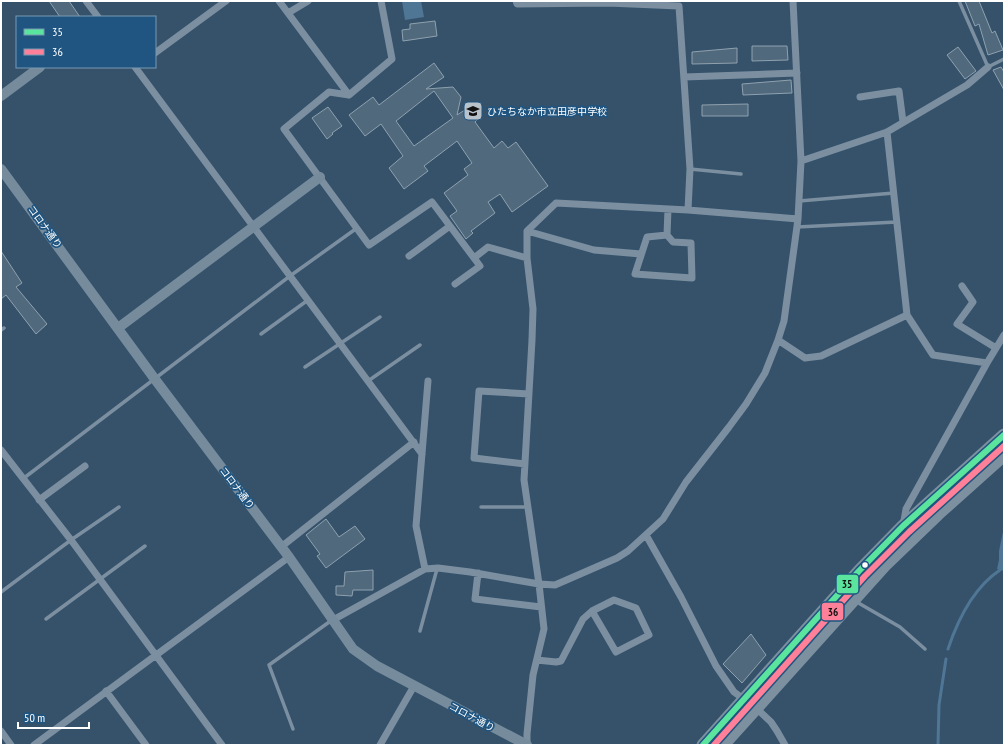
<svg xmlns="http://www.w3.org/2000/svg" width="1005" height="746" font-family="'PT Sans Narrow','Noto Sans JP',sans-serif">
<style>
.water{fill:#507696}
.lines{fill:none;stroke-linecap:round;stroke-linejoin:round}
.stream{stroke:#507696;stroke-width:3}
.building{fill:#51697c;stroke:#8fa1af;fill-rule:evenodd}
.lane{stroke:#7b8fa0;stroke-width:3.5}
.street{stroke:#7b8fa0;stroke-width:7}
.secondary{stroke:#768c9d;stroke-width:10}
.highway{stroke:#7c90a0;stroke-width:13}
.bus-1-casing{stroke:#1f5580;stroke-width:9}
.bus-2-casing{stroke:#1f5580;stroke-width:9}
.bus-1{stroke:#5ae49d;stroke-width:6}
.bus-2{stroke:#ff8098;stroke-width:6}
.bus-dot{fill:#fff;stroke:#1f5580;stroke-width:1.5}
.labels{text-anchor:middle;dominant-baseline:central;stroke-width:3.5;stroke-linejoin:round;paint-order:stroke}
.poi-label{font-size:10px;fill:#fff;stroke:#1f5580;text-anchor:start}
.street-label{font-size:10px;fill:#fff;stroke:#1f5580}
.line-badge{stroke:#1f5580;stroke-width:1.5}
.pale-badge-label{font-size:11px;text-anchor:middle;font-weight:bold;fill:#111}
</style>
<rect width="100%" height="100%" fill="#35526a"/>
<path class="water" d="M402,1H421L424,17L405,20Z
M1004,527V571L997,569L999,560V551Z"/>
<g class="lines">
<path class="stream" d="M948,649C958,619 973,588 1000,570L1001,567
M938,745L939,705L946,659"/>
</g>
<path class="building" d="M49,1H69L80,17H60Z
M965,1H979L992,33L995,31L1003,50L988,55L979,24L975,26Z
M435,21L437,36L403,41L402,30L410,29V24Z
M752,46H787L788,60L752,61Z
M958,47L976,71L965,79L947,55Z
M737,48V63L692,64V52Z
M434,63L444,77L426,89L453,87L461,97L457,115L468,108L477,120L475,122L494,148L502,141L508,148L516,142L548,186L512,212L500,194L488,202L495,213L471,231L473,233L466,239L450,216L457,211L444,193L468,175L464,169L472,163L457,141L424,166L428,171L404,189L389,168L403,156L381,124L365,136L349,115L373,97L379,105ZM434,91L453,118L414,146L396,121Z
M1001,67L1004,72V90L993,70Z
M791,80L792,93L743,95L742,84Z
M748,104V116H702V105Z
M328,107L342,126L332,133L333,134L327,139L312,118Z
M1,251L22,283L16,287L47,324L36,334L6,295L1,299Z
M326,519L339,537L355,526L365,539L326,568L317,556L320,554L306,535Z
M373,570V590H353L352,596L336,595V586H344L345,572Z
M751,634L766,655L742,683L723,664Z"/>
<g class="lines">
<path class="lane" d="M959,1L988,67L1004,59
M690,169L741,174
M799,201L894,193
M797,227L897,222
M1,330L4,328
M261,334L308,300
M305,367L380,317
M368,381L420,345
M24,478L290,276L357,228
M481,507H527
M1,592L71,540L119,507
M855,601L900,627L925,649
M46,619L145,546
M420,631L437,569
M293,729L269,665L332,620"/>
<path class="street" d="M86,1L98,17
M279,1L349,95
M381,1L392,59L349,95L329,92L284,129L369,245L432,202L480,266L455,284
M516,1L517,4L608,3L679,6L690,169L688,210
M288,13L308,1
M155,53L226,1
M135,67L422,454
M684,77L797,73
M860,97L899,91L903,122
M887,132L907,315L933,355L987,363
M801,161L887,132L967,85L988,67
M527,231L594,250L641,254
M667,235L647,237L635,274L692,278L691,243L673,242L667,235L668,209
M409,256L450,226
M474,258L488,247L527,258
M962,286L973,302L957,324L996,348
M778,340L805,358L821,356L907,315
M1,450L71,540L222,745
M525,464L474,458L479,391L529,394
M39,500L85,466
M646,535L681,597L716,666L734,692L756,708L771,722L777,731L785,745
M914,538L903,526L906,509L987,363L1004,335
M281,547L414,442
M425,569L416,526L428,381
M478,573L475,599L541,607
M333,620L425,569L438,568L470,572L539,584L555,585L617,558L628,551L663,519L686,482L729,427L746,404L765,373L778,340L784,321L798,219L801,161L793,1
M537,660L556,662L561,661L583,619L592,611L614,600L636,608L649,635L616,652L592,611
M106,691L146,745
M1,731L11,745
M34,745L289,557
M380,745L414,686
M527,745V734L533,675L544,629L539,584L524,480L532,340L533,309L527,258V231L556,203L688,210L798,219"/>
<path class="secondary" d="M1,96L40,67
M1,169L154,378L289,557L353,649L377,666L527,745
M118,328L320,177"/>
<path class="highway" d="M703,745L859,571L903,526L1004,435
M723,745L886,564L938,514L1004,455"/>
<g class="bus-1-casing">
<path id="bus-1" d="M703,745L859,571L903,526L1004,435"/>
</g>
<g class="bus-2-casing">
<path id="bus-2" d="M714,745L865,576L909,532L1004,446"/>
</g>
<use href="#bus-1" class="bus-1"/>
<use href="#bus-2" class="bus-2"/>
</g>
<defs>
<g id="school-square" transform="scale(1)"><rect x="-9" y="-9" width="18" height="18" rx="4" fill="#b8c2cb" stroke="#1f5580"/><path d="M0-5L7-2L0 1L-7-2ZM-4 1L0 2.5L4 1V4Q0 6-4 4Z" fill="#111"/></g>
</defs>
<g fill-rule="evenodd">
<use href="#school-square" x="473" y="111"/>
</g>
<circle class="bus-dot" cx="865" cy="565" r="3.5"/>
<g class="labels">
<g class="poi-label">
<text x="487" y="111">ひたちなか市立田彦中学校</text>
</g>
<g class="street-label">
<text transform="translate(45 227) rotate(54)">コロナ通り</text>
<text transform="translate(237 488) rotate(53)">コロナ通り</text>
<text transform="translate(472 717) rotate(28)">コロナ通り</text>
</g>
</g>
<g class="line-badge">
<rect x="836" y="574" width="23" height="20" rx="4" fill="#5ae49d"/>
<rect x="821" y="602" width="23" height="19" rx="4" fill="#ff8098"/>
</g>
<g class="pale-badge-label">
<text x="847" y="588">35</text>
<text x="833" y="616">36</text>
</g>
<rect width="1005" height="746" fill="none" stroke="#ffffff" stroke-width="4"/>
<rect x="16" y="16" width="140" height="52" fill="#1f5580" stroke="#7999b3"/>
<rect x="24" y="29" width="20" height="6" fill="#5ae49d" stroke="#7999b3"/>
<text x="52" y="36" font-size="12" fill="#ffffff">35</text>
<rect x="24" y="49" width="20" height="6" fill="#ff8098" stroke="#7999b3"/>
<text x="52" y="56" font-size="12" fill="#ffffff">36</text>
<path d="M18 722v6h71v-6" fill="none" stroke="#ffffff" stroke-width="2"/>
<text x="24" y="722" font-size="12" fill="#ffffff" stroke="#1f5580" stroke-width="3" paint-order="stroke">50 m</text>
</svg>
